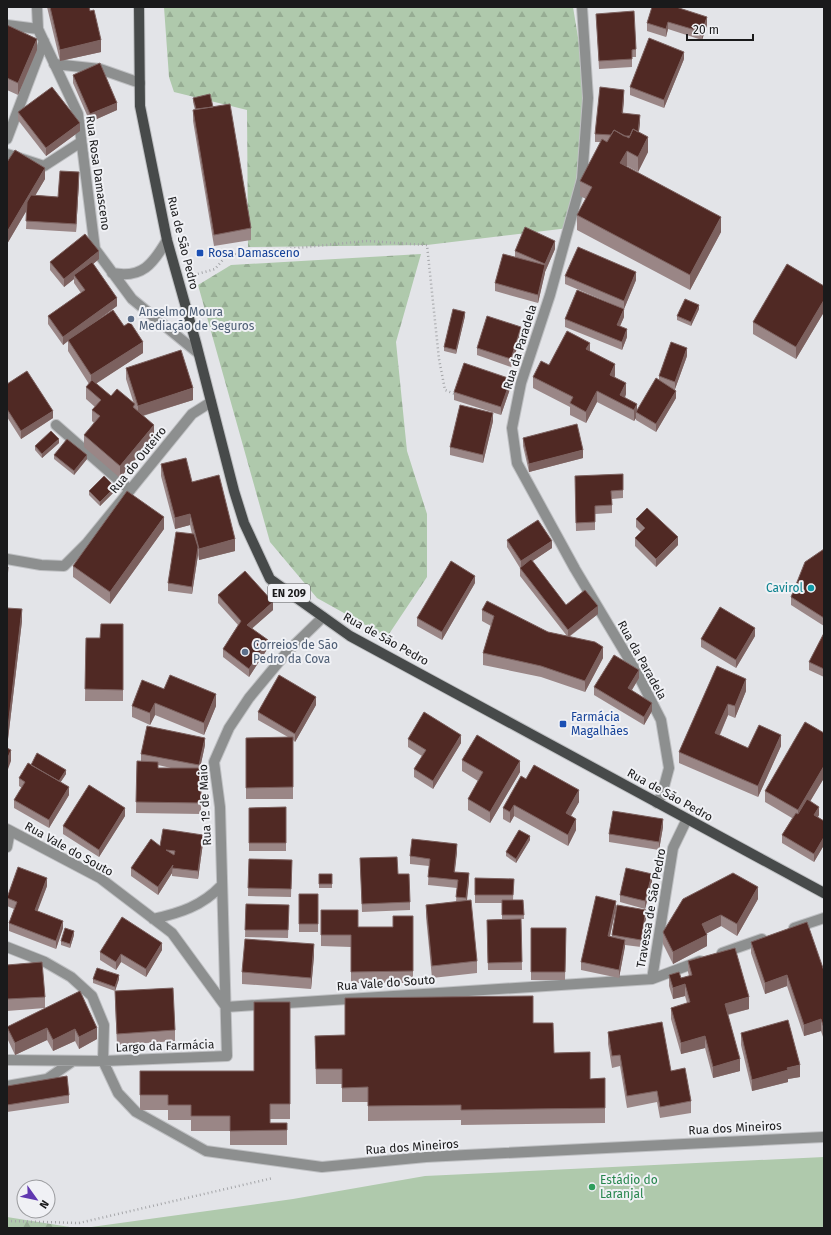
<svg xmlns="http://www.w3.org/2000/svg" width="831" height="1235" font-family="'Fira Sans',sans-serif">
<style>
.forest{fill:url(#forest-firs)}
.green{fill:#afc9ac}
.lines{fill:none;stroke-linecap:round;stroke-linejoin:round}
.service-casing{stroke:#bfc0c3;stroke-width:12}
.minor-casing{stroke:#bfc0c3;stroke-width:12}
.primary-casing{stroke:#bfc0c3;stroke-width:12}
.path{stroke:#a5a6a9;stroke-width:2.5;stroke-dasharray:1 3;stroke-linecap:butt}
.service{stroke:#8d8f8f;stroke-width:10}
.minor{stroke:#8d8f8f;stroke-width:10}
.primary{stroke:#474a4a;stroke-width:10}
.wall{fill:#9a8686;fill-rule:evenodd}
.shaded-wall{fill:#7c615f}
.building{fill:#502924;stroke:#7c615f;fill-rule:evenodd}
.transit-dot{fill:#1a4fb4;stroke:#f0f1f5;stroke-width:1.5}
.service-dot{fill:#5c6f8a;stroke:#f0f1f5;stroke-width:1.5}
.culture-dot{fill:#0f9aa8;stroke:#f0f1f5;stroke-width:1.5}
.leisure-dot{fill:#2e9e5b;stroke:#f0f1f5;stroke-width:1.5}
.labels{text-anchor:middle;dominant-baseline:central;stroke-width:4;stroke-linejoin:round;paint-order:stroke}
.shield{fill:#f0f1f5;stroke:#5a5a5c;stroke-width:1}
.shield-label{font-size:11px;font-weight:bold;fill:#1a1a1b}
.street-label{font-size:12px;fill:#1a1a1b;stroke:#f0f1f5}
.transit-label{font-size:12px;fill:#164399;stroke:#f0f1f5;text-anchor:start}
.service-label{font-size:12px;fill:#4e5e75;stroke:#f0f1f5;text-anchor:start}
.culture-label{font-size:12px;fill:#0d838f;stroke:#f0f1f5;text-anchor:end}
.leisure-label{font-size:12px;fill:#27864d;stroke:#f0f1f5;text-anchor:start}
</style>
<defs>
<pattern id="forest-firs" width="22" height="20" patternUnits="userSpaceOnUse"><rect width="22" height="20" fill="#afc9ac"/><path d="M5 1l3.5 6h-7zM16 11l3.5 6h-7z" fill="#96ac93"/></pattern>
</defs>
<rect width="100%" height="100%" fill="#e3e4e8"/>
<path class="forest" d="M164,7H573L588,98L569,228L427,245L248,247L247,110L174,92L169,77Z
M421,254L396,342L407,451L427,514V577L387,637L317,598L270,542L198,285L231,265Z
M7,1217L76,1228H7Z"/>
<path class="green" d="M824,1157V1228H84L293,1199L425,1176Z"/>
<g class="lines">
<g class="service-casing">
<path id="service" d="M54,64L100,69L140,83
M56,425L130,490"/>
</g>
<g class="minor-casing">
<path id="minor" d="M37,7L38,29L78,114L95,249L132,299L198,353
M582,7L588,98L582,179L550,295L521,383L512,428L517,463L575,569L636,671L661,720L669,768L662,794L657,803
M7,25L38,29
M7,139L44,41
M7,154L44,166L81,142
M112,273C142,279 153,264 167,240
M7,559L41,565L64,566L87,543L192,414L211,402
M7,829L100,878L172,933L226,1007
M7,847L10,831
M153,919C180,913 202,906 221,886
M794,928L824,918
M7,947L45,962L71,977L92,996L104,1025L103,1061L118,1093L136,1112L206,1151L322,1167L426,1157L824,1137
M722,953L762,939
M652,979L673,848L687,819
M226,1007L652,979L700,961
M7,1060L103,1061L227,1056L220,807L214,762L229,728L249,698L288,651L323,617
M7,1086L47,1079L73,1061"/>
</g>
<g class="primary-casing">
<path id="primary" d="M139,7L140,106L167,240L196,343L234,491L244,523L270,579L350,636L824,893"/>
</g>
<path class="path" d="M194,275L215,269L227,255L366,241L427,245L439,359L445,390L457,395
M7,1221L79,1223L273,1178"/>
<use href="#service" class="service"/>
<use href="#minor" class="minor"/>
<use href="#primary" class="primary"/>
</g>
<path class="wall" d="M47,7H89L101,52L60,61Z
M652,7L707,25L702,40L668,29L666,37L647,31V23Z
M596,14L636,49V57H632V67L599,69Z
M7,25L37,50L18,95L7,90Z
M684,59L664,108L630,95V87Z
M73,75L117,110L90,122L73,83Z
M193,98L213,107L251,228V240L214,246L193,121V110H195L193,102Z
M624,98L623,113L640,123L639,132L648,152L638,172L627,166L626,167L721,232L690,290L577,230V215L586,199L580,196V181L601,142H595V134Z
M18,112L80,131L46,156L18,120Z
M7,162L45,179L35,195L58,197L79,180L76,232L26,229L27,210L7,244Z
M555,249L545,272L538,303L495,291V283L515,257V251Z
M99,259L93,264L117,306L89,326H124L143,353L96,383L111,396L134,404L126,379V368L193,400L143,416L154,437L120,478L84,447V435L94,423L92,421V410L95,407L86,399V387L89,384L68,351V341L63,345L48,324V316L81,293L74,283V279L64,287L50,270V262Z
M565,276L636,280L624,309L565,284Z
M824,286V312L796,359L753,334V322Z
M699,309L691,326L677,320V316Z
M465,316L456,354L444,351V347Z
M624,317L620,326L627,337L622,350L565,327V319Z
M521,335L511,367L477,355V348Z
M590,351L615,375V377L626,394L625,398L637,410L659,380V376L687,356L675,389L676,398L656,432L636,420V418L634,421L597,402L586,423L570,415V407L533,388V377L549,365Z
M7,384L53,418L21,439L7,417Z
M511,386L501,415L454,400V392Z
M493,421L483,463L450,455V447Z
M523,438L583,458L529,472L523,446Z
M59,443L42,458L35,450V446Z
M54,455L87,459L74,475L54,459Z
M161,464L235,551L199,560L198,555L192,594L168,591V583L192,534L190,525L175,529L161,476Z
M575,484L623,490V498L612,499V513L595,514V530L576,531Z
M89,491H115L100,506L89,495Z
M636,519L678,545L656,567L635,546V538L641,532L636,527Z
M164,529L110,604L73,577V566Z
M507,540L552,548L532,561L566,605L598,614L569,637L603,658L585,692L541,677L483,665V653L491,626L482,621V610L548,632L567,636L520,576V568L507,547Z
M824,549V626L791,605V597Z
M475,583L442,640L417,626V618Z
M218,595L273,610L252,628L268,648L249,677L223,657V649L238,625L218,603Z
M7,608L22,621L8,739H7Z
M123,624V701H85L86,638H100Z
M824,633V677L809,670V662Z
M755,636L736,668L701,647V639Z
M717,666L746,691L735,718L728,715L720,735L748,748L781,746L758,797L679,763V752Z
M639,678L632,690L652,711L644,725L594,695V687Z
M164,689L216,706L204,735L155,715L150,725L132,717V706Z
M316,705L295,742L293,740V799H246V738L288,737L258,720V712Z
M824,733V778L810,801L819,815L818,817L824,821V845L814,862L782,843V835L792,818L765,802V791Z
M408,739L461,743L433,789L414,777V769L422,756L408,747Z
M205,745L200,768H201V814L136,813L137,761L141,762V754ZM158,765L171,768H158Z
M462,760L520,772L490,823L468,810V799L478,781L462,771Z
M31,765L66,774L60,783L69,795L49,828L14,808V800L22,788L19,786V778Z
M526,779L579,802L571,816L576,830L568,846L514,816L510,823L503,819V808Z
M286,807V851H249V808Z
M125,816L99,857L63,834V826Z
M663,827L659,850L609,842V834Z
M530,840L516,863L506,856V852Z
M203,843L198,879L172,876V873L158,895L131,876V868L160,846Z
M457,852L454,872L469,881L467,901L477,961V973L432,978L426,917V905L456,902L457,888L428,885L429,866L410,864V856Z
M360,858L398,874L410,902V910L362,912Z
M249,859L292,860L291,897L248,896Z
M319,874H332V888H319Z
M475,878L514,879L513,900H523L524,919H521L522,970H488L487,920L502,919V903H475Z
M652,882L645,909L620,902V895Z
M47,886L37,911L63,928L56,949L9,931V923L14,909L7,906V898Z
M299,894H318V932H299Z
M758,899L737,936L721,926L707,933V946L673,964L663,944V932Z
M246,904L289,905L288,938L245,937Z
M616,908L646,918L641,947L625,945L619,978L581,970V962ZM616,909L612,935V937L610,936Z
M321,910L358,927H393L413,916V983H351V947L321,946Z
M531,928H566L565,980H531Z
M74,935L70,948L61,945V941Z
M751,942L824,971V1040L821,1031L804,1036L787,986L765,994L751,953Z
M162,950L146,977L121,962L116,970L100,960V952Z
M314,956L311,989L242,984V972Z
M688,961L749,1009L728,1015L740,1071L713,1078L705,1048L681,1054L671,1019V1008L687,1003L685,996L673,999L669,986V975L681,978L689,976L688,972Z
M7,965L45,997V1008L7,1011Z
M93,979H119L115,991L93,983Z
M80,991L97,1039L79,1049L75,1041L53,1051L47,1040L15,1055L7,1038V1027Z
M115,991L175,1030V1041L117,1045L115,1003Z
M290,1002V1119H270V1123H287V1145H230V1131H191V1120H168V1110H140V1071H254Z
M533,1023L554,1053L590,1079L605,1078V1123L461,1125V1120L368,1121V1102H342V1084H316L315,1036L345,1035Z
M608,1032L671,1071L691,1101V1113L660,1118L657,1102L627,1108L620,1066L612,1068L608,1044Z
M741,1033L800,1077L788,1079V1082L752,1091L741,1045Z
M7,1086L69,1095V1103L7,1112Z"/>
<path class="shaded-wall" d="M707,17V25L702,40V32Z
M668,22V29L666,37V29Z
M37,39V50L18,95V83Z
M101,40V52L60,61V50Z
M684,52V59L664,108V100Z
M624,90V98L622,121V113Z
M117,103V110L90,122V114Z
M640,115V123L637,146V138Z
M80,123V131L46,156V148Z
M648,137V152L638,172V157Z
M627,151V166L620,178V163Z
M45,168V179L7,244V232Z
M79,172V180L76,232V224Z
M721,217V232L690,290V275Z
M555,241V249L545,272V264Z
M99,251V259L76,278L74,275V279L64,287V279Z
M545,265V273L538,303V295Z
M636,272V280L624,309V301Z
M117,298V306L69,341L68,340V341L63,345V337Z
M824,300V312L796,359V347Z
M699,305V309L691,326V322Z
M624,309V317L617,333V325Z
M465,312V316L456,354V350Z
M521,327V335L511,367V359Z
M627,329V337L622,350V342Z
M143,342V353L91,387V375Z
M590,343V354L586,349Z
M687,348V356L675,389V382Z
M615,364V375L610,386V375Z
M511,379V386L501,415V407Z
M626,383V394L622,403L620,395Z
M193,388V400L138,417V406Z
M597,391V402L586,423V412Z
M676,391V398L656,432V424Z
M637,404V413L636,412V418L634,421V410Z
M53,411V418L21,439V431Z
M493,413V421L483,463V455Z
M154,425V437L120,478V466Z
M59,439V443L42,458V454Z
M583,450V458L529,472V464Z
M87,455V459L74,475V471Z
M115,487V491L100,506V502Z
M190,514V525L175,529V518Z
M164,517V529L110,604V592Z
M678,537V545L656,567V559Z
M235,539V551L199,560V549Z
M552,541V548L521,569V561Z
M198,547V555L192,594V587Z
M8,567V578L7,590V579Z
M475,576V583L442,640V632Z
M273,602V610L247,633V625Z
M598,606V614L568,637V630Z
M22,609V621L8,739V727Z
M755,628V636L736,668V660Z
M268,640V648L249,677V669Z
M603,647V658L585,692V681Z
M639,670V678L628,696V688Z
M746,679V691L735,718V706Z
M216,694V706L204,735V723Z
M316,697V705L295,742V734Z
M155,703V715L150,725V713Z
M652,703V711L644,725V717Z
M728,704V715L715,745V733Z
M461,735V743L433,789V781Z
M781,735V746L758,797V786Z
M205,738V745L199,773V765Z
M11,750V761L7,772V760Z
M520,761V772L490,823V812Z
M824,766V778L798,822V810Z
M66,770V774L58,786V782Z
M69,787V795L49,828V820Z
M579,790V802L566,824V813Z
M514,805V816L510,823V812Z
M819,807V815L814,823V815Z
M125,808V816L99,857V850Z
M576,819V830L568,846V835Z
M663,819V827L659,850V842Z
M203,835V843L198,879V871Z
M530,836V840L516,863V859Z
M824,837V845L814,862V854Z
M457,844V852L454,880V872Z
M173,865L172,873L158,895V887Z
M469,873V881L466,906V898Z
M652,874V882L645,909V901Z
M47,878V886L35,918V910Z
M758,887V899L737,936V924Z
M616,901V908L608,944V936Z
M646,910V918L641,947V940Z
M721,915V926L702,936V924Z
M63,921V928L56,949V941Z
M74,931V935L70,948V944Z
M707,935V946L673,964V952Z
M625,940V947L619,978V970Z
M162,943V950L146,977V969Z
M314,944V956L311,989V978Z
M121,954V962L116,970V962Z
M119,975V979L115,991V987Z
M787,975V986L765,994V983Z
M685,984V996L673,999V988Z
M749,997V1009L725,1015V1004Z
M821,1019V1031L804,1036V1025Z
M47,1028V1040L15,1055V1043Z
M97,1028V1039L79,1049V1037Z
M75,1029V1041L53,1051V1040Z
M705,1036V1048L681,1054V1043Z
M740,1059V1071L713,1078V1067Z
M800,1065V1077L788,1079V1082L752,1091V1080L787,1068Z"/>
<path class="building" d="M50,7H89L90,11L94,10L101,40L60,50Z
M652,7H676L707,17L702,32L668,22L666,29L647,23Z
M634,11L636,49L632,50V59L599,61L596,14Z
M7,25L37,39L18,83L7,78Z
M649,38L684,52L664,100L630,87Z
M100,63L117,103L90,114L73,75Z
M52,87L80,123L46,148L18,112Z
M600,87L624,90L622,113L640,115L638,132L633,129L630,136H624L614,130L611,135L595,134Z
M210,94L213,107L196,109L193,98Z
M230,104L251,228L214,235L193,110Z
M633,129L648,137L638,157L627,151L620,163L721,217L690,275L577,215L592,187L580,181L602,139L607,142L614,130L629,138Z
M15,150L45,168L7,232V162Z
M60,171L79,172L76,224L26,221L27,202L31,195L58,197Z
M525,227L555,241L545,264L515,251Z
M85,234L99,251L64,279L50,262Z
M578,247L636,272L624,301L565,276Z
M503,254L545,265L538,295L495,283Z
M92,262L117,298L63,337L48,316L85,290L74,275Z
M787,264L824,286V300L796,347L753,322Z
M577,290L624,309L617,325L627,329L622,342L565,319Z
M685,299L699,305L691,322L677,316Z
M453,309L465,312L456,350L444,347Z
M113,310L124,326L130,322L143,342L91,375L68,340Z
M487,316L521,327L511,359L477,348Z
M567,331L590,343L586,349L615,364L610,375L626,383L620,395L637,404L634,410L597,391L586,412L570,403L573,397L533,377L541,361L549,365Z
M671,342L687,348L675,382L659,376Z
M181,350L193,388L138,406L126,368Z
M464,363L511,379L501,407L454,392Z
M27,371L53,411L21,431L7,409V384Z
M656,378L676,391L656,424L636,412Z
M92,380L111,396L117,389L135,404L133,407L154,425L120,466L84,435L100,416L92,410L101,400L86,387Z
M460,405L493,413L483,455L450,447Z
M577,424L583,450L529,464L523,438Z
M51,431L59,439L42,454L35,446Z
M67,439L87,455L74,471L54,455Z
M186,458L192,482L219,475L235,539L199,549L190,514L175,518L161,464Z
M623,474V490L611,491L612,505L595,506V522L576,523L575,476Z
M104,476L115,487L100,502L89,491Z
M127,491L164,517L110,592L73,566Z
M647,508L678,537L656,559L635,538L645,528L636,519Z
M538,520L552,541L521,561L507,540Z
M176,532L194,534L198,547L192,587L168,583Z
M824,549V618L791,597L805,562Z
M531,559L566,605L585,590L598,606L568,630L520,568Z
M451,561L475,576L442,632L417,618Z
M7,567H8L7,579Z
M245,571L273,602L247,625L268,640L249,669L223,649L241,621L218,595Z
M487,601L548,632L595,642L603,647L585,681L541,666L483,653L494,616L482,610Z
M720,607L755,628L736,660L701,639Z
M7,608L22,609L8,727H7Z
M101,624H123V690L85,689L86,638H100Z
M824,633V669L809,662Z
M614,655L639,670L628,688L652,703L644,717L594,687Z
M717,666L746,679L735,706L728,704L715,733L748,748L759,725L781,735L758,786L679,752Z
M170,675L216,694L204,723L155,703L150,713L132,706L142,680L164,689Z
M279,675L316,697L295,734L258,712Z
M424,712L461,735L433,781L414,769L426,750L408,739Z
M805,722L824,733V766L798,810L765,791Z
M147,726L205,738L199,765L141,754Z
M477,735L520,761L490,812L468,799L483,772L462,760Z
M293,737V787L246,788V738Z
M7,748L11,750L7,760Z
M37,753L66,770L59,781L31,765Z
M137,761L158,762V768H201V803L136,802Z
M28,763L69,787L49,820L14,800L25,782L19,778Z
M534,765L579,790L566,813L576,819L568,835L514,805L510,812L503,808L521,776L526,779Z
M89,785L125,808L99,850L63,826Z
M807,799L819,807L814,815L824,821V837L814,854L782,835L796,813L798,814Z
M286,807V843H249V808Z
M613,811L663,819L659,842L609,834Z
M163,829L203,835L198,871L172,868L173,865L158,887L131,868L151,839L160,846ZM166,850L175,851L174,855Z
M519,830L530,836L516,859L506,852Z
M412,839L457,844L454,872L469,873L466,898L456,897L458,880L428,877L430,859L410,856Z
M397,857L398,874H409L410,902L362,904L360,858Z
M249,859L292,860L291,889L248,888Z
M18,867L47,878L35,910L63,921L56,941L9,923L17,902L7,898Z
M626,868L652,874L645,901L620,895Z
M733,873L758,887L737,924L721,915L702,924L707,935L673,952L663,932L683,899Z
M319,874H332V884H319Z
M475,878L514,879L513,895H475Z
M299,894H318V924H299Z
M596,896L616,901L608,936L625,940L619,970L581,962Z
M471,900L477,961L432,966L426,905Z
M502,900H523L524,915H502Z
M246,904L289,905L288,930H245Z
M617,905L646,910L641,940L612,935Z
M321,910H358V927H393V916H413V971L351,972V935H321Z
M122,917L162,943L146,969L121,954L116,962L100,952Z
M521,919L522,962L488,963L487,920Z
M807,922L824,971V1028L821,1019L804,1025L787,975L765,983L751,942Z
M65,928L74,931L70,944L61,941Z
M531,928H566L565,972H531Z
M245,939L314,944L311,978L242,972Z
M735,948L749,997L725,1004L740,1059L713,1067L705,1036L681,1043L671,1008L690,1002L685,984L673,988L669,975L679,972L681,978L692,975L688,961Z
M42,962L45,997L7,999V965Z
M97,968L119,975L115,987L93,979Z
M173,988L175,1030L117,1034L115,991Z
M80,991L97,1028L79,1037L75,1029L53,1040L47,1028L15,1043L7,1027Z
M533,996V1023H553L554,1053L590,1052V1079L605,1078V1108L461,1110V1105L368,1106V1087L342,1088V1069H316L315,1036L345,1035V998Z
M254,1002H290V1104H270V1123H287V1130L230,1131V1116H191V1105H168V1095H140V1071H254Z
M788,1020L800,1065L787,1068L788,1070L752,1080L741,1033Z
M662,1022L671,1071L685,1068L691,1101L660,1107L657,1091L627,1096L620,1055L612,1056L608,1032Z
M67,1076L69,1095L7,1105V1086Z"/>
<g class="transit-dot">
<rect x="196" y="249" width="8" height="8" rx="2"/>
<rect x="559" y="720" width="8" height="8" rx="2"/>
</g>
<g class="service-dot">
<circle cx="131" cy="319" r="4"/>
<circle cx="245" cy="652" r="4"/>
</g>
<circle class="culture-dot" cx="811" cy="588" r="4"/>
<circle class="leisure-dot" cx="592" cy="1187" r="4"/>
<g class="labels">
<rect class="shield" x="268" y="584" width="42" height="18" rx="3"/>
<g class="shield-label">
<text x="289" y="593">EN 209</text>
</g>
<g class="street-label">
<text transform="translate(98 173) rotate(82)">Rua Rosa Damasceno</text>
<text transform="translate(183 243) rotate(76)">Rua de São Pedro</text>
<text transform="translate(520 347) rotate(-73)">Rua da Paradela</text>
<text transform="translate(138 460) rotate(-51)">Rua do Outeiro</text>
<text transform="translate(386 639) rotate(29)">Rua de São Pedro</text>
<text transform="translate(642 660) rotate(61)">Rua da Paradela</text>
<text transform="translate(670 795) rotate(29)">Rua de São Pedro</text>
<text transform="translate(205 805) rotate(-93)">Rua 1º de Maio</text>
<text transform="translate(69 849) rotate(29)">Rua Vale do Souto</text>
<text transform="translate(651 908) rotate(-80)">Travessa de São Pedro</text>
<text transform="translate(386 983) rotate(-4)">Rua Vale do Souto</text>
<text transform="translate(165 1046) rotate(-2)">Largo da Farmácia</text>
<text transform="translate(735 1128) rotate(-3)">Rua dos Mineiros</text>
<text transform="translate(412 1147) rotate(-4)">Rua dos Mineiros</text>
</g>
<g class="transit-label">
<text x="208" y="253">Rosa Damasceno</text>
<text x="571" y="717">Farmácia<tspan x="571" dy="14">Magalhães</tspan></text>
</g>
<g class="service-label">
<text x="139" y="312">Anselmo Moura<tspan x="139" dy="14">Mediação de Seguros</tspan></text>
<text x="253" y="645">Correios de São<tspan x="253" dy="14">Pedro da Cova</tspan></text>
</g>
<g class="culture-label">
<text x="803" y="588">Cavirol</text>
</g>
<g class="leisure-label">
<text x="600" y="1180">Estádio do<tspan x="600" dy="14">Laranjal</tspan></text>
</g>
</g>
<rect width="831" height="1235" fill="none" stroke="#1a1a1b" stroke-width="16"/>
<g transform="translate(36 1199) rotate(123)"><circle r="19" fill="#f0f1f5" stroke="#9a9b9e"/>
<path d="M0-3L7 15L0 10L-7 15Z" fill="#6038b0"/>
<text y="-6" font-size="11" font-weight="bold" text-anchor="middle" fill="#1a1a1b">N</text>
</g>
<path d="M687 34v6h66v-6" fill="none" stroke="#1a1a1b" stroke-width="2"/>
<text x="693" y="34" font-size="12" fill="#1a1a1b" stroke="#f0f1f5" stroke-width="3" paint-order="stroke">20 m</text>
</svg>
